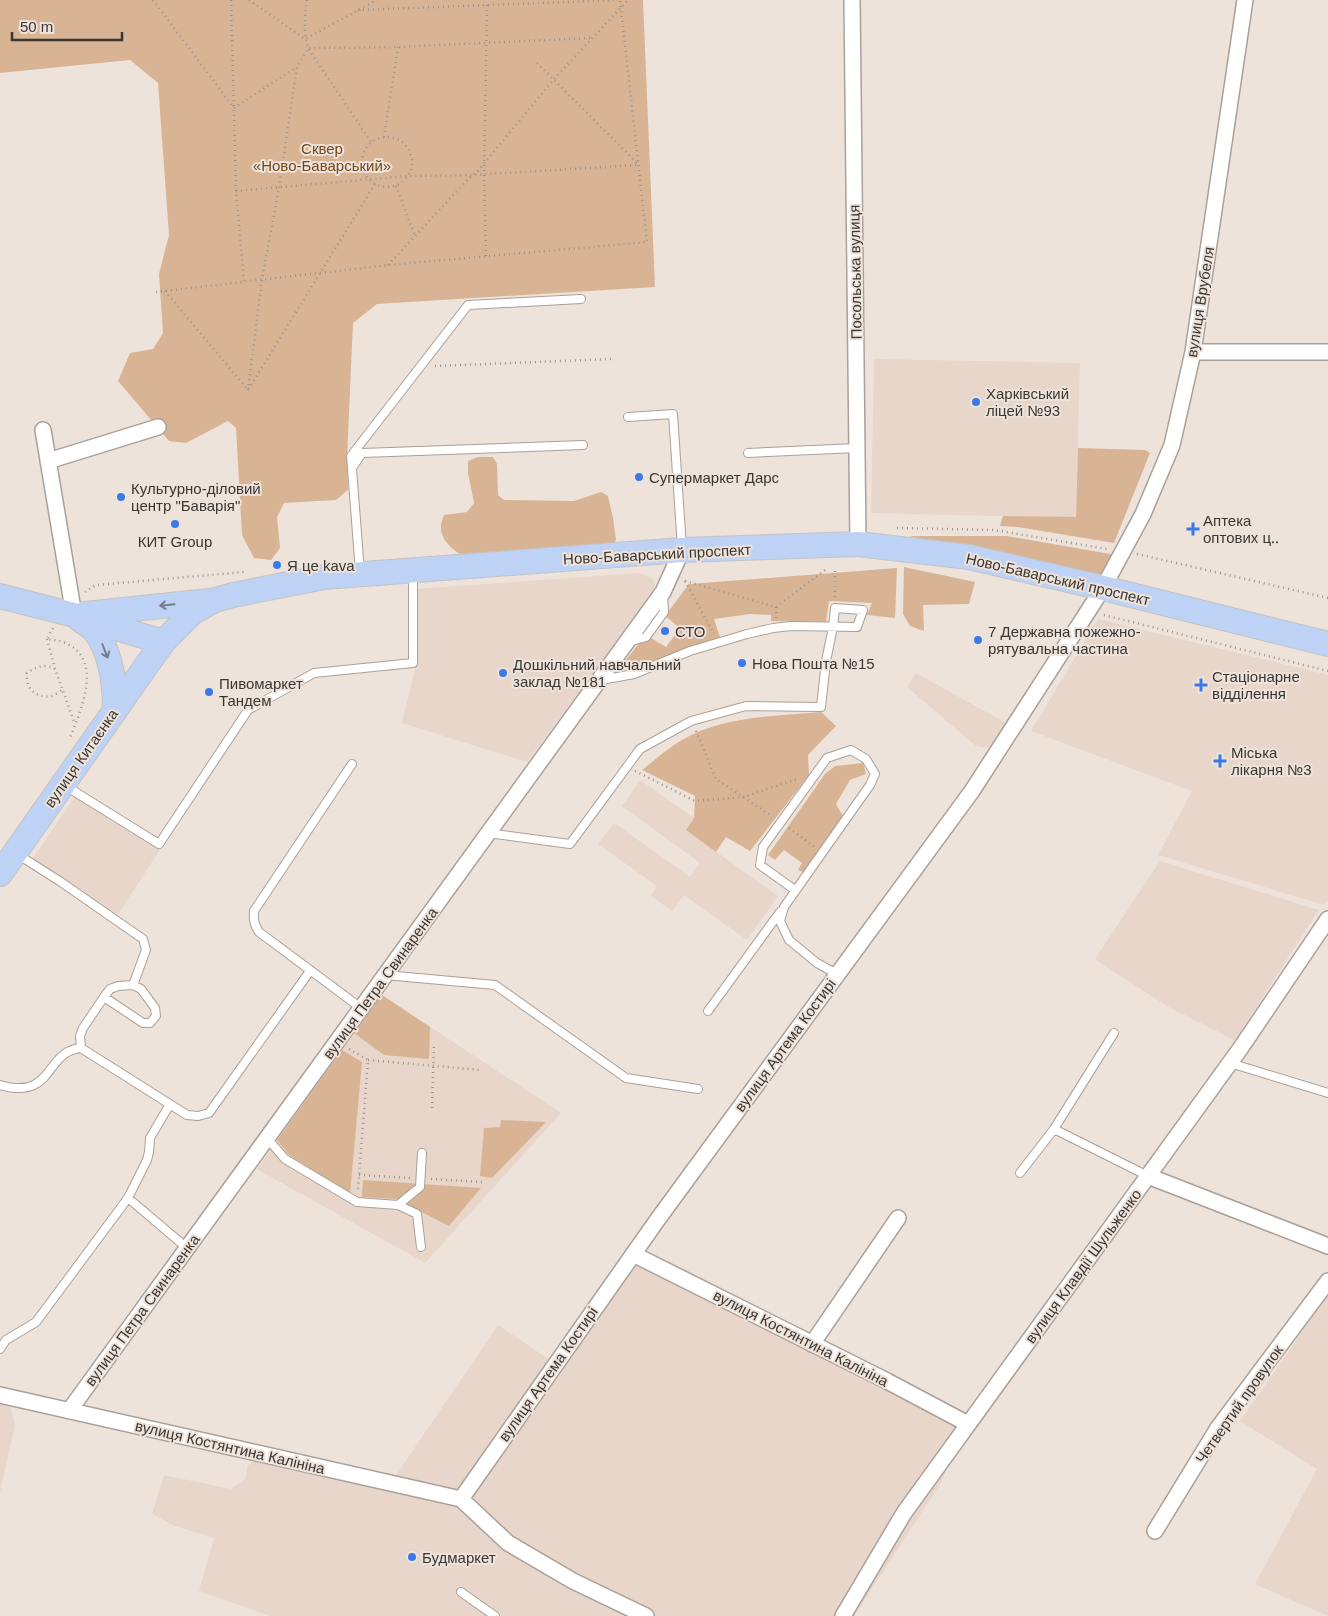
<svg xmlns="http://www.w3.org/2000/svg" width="1328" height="1616" font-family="Arial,sans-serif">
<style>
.built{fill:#e7d6c9}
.green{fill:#d8b495}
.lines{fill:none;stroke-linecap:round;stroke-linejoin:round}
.service-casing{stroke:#aaa098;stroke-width:10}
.minor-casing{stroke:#aaa098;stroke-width:18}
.primary-casing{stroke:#c4c3c2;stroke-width:26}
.path{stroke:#9a938d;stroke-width:2.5;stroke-dasharray:1 4;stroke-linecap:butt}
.service{stroke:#fff;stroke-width:8}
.minor{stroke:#fff;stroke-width:15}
.primary{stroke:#bed2f5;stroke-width:24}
.oneway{stroke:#757c8a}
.poi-dot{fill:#3c79e8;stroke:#eee3db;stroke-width:2}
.labels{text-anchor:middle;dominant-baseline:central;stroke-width:4;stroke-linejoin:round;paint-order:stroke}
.park-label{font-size:15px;fill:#74481b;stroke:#eee3db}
.street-label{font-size:15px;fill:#3a3632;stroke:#eee3db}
.poi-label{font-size:15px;fill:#3a3632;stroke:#eee3db;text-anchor:start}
</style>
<rect width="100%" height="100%" fill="#eee3db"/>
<path class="built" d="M874,359L1080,363L1076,518L871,513Z
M639,573L649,576L654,581L655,589L527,762L402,723L416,665V589Z
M1098,619L1328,675V900L1324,905L1158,855L1192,791L1031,731Z
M916,673L1008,724L994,746L987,748L976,746L907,687Z
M640,780L694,818L686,830L778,896L747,940L684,895L672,911L651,896L657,886L598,844L614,823L690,877L700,863L622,806Z
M75,797L161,848L117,916L31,861Z
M1160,861L1319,910L1235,1040L1165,1005L1095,959Z
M382,995L561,1113L425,1263L257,1169Z
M634,1259L963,1426L941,1483L854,1616H270L199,1591L214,1538L175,1526L152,1514L164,1475L231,1489L246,1478L247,1466L260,1458L388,1487L498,1325L559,1366Z
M1328,1295V1616L1255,1584L1317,1469L1240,1421Z
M0,1404L10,1406L15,1424L0,1492Z"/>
<path class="green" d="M0,0H643L655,287L377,304L353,323L347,458L348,490L336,500L284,503L277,517L280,548L271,560L254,558L242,535L236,428L228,421L186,443L169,441L118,381L130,353L153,349L163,333L159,274L169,235L158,83L130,60L0,73Z
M1078,448L1145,450L1150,453L1114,543L1018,527L1000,526L1003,516L1076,517Z
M478,457H493L497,464L498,495L504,500L574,501L601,492L608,496L613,518L616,540L608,553L473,562C454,551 433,539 444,515L467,512L474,503L468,473V461Z
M909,536H1007L1116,555L1100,581Z
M904,567L975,582L969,604L923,605L924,631L910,626L903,614Z
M897,568L895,618L867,615L872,603L829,601L826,622L771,621V615L750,614L714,619L720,637L642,668H633L626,660L640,642L649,637L666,647L680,628L665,616L689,584Z
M821,712L836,726L808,755L809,775L750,851L726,837L716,852L686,830L694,818L695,796L642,770C655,760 668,748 682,740C722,716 777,716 821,712Z
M863,763L866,774L850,780L836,804L843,816L803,872L798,870L802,863L784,850L775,860L768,855L825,774L835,766Z
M382,995L430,1027L429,1059L384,1055L354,1033Z
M342,1050L362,1062L350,1194L289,1155L277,1140Z
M501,1120L546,1122L492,1178L480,1176L484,1128L500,1127Z
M363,1180L481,1188L449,1226L396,1199L362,1197Z"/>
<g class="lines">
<g class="service-casing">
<path id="service" d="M628,417L673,414L682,548
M748,453L857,448
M352,468L362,453L583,445
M360,572L351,456L468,305L581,299
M628,642L646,637L664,612L663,595
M352,764L254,911C253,919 254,925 259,932L361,1008
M64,785L159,844L248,710L314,673L413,663V572
M488,833L570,844L640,749L691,721L746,706L821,707L826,661L833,627L835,608L863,610L857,627L791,626L773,628L747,634L690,651L634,674L601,680
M17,854L61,882L143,939L146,950L133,985
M795,890L760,865L763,847L827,758L851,750L866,759L875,774L870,785L784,907L780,921L789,940L817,963L837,974
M385,975L495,985L626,1078L698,1089
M708,1011L780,912
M81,1048L80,1036L83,1028L104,997L110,989L118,986L133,985L141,989L155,1008L156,1016L150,1023H143L104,997
M1230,1063L1328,1093
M0,1085C55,1101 44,1051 81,1048L187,1115L198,1116L209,1113L310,971
M1054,1129L1148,1176
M267,1138L285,1159L357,1202L398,1205L420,1187L422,1153
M1020,1173L1054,1129L1114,1033
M128,1198L187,1248
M398,1205L417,1214L421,1247
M0,1349L6,1340L36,1322L128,1198L147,1160L149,1152L150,1138L170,1104
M461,1592L495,1616"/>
</g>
<g class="minor-casing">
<path id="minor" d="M852,0L858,544
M1193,352H1328
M43,430L74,615
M48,461L158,427
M1148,1176L1328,1246
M633,1254L887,1381L968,1424
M812,1344L898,1218
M0,1395L461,1499
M69,1411L663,592L682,550
M461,1499L658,1219L972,791L1103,588L1143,514L1172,445L1193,352L1245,0
M461,1499L508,1543L573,1581L646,1616
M1155,1531L1218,1428L1328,1281
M843,1616L904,1513L1240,1049L1328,919"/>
</g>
<g class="primary-casing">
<path id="primary" d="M0,596L74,615L163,642
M85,614L209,601
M79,619C84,623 91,626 95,631C111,652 115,685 115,711
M0,874L163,642L193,612L215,600L233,595L324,577L682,550L858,544L969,557L1103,588L1328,644"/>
</g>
<path class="path" d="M153,0L234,108L297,67
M231,0L236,191L244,281
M249,0L305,39L377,0
M307,0C304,17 304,31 308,48L371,142
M358,10L618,0
M537,63L637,163
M384,137L398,47
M362 162a25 25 0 1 1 50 0a25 25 0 1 1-50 0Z
M396,186L415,236
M236,191L407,176L472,175L638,165
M486,256L484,174L487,5
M388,265L472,175L477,172L554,79L628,0
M165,291L248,390L375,184
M156,292L388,265L647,242L620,0
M435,366L611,359
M248,390L262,279L279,187L297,67L308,48L398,47L591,38
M897,528L994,530L1107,549
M1137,554L1328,598
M685,581L776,607L825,570
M685,581L714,634
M85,592L96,585L244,572
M835,597V570
M1104,615L1328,671
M776,618V607
M53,628L47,639C52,640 58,640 63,642C105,658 81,710 70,738
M47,639L55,669L75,724
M55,669C45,663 36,667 27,673C25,688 36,699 52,696C55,695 59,692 62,690
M696,731L716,779L772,816
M635,771L695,801L744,797L797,779
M789,828L815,847
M349,1049L368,1060L358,1189
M368,1060L481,1070
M432,1108L434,1043
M359,1175L410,1178
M431,1179L482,1182"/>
<use href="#service" class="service"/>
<use href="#minor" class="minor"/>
<use href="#primary" class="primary"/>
</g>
<defs><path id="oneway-shaft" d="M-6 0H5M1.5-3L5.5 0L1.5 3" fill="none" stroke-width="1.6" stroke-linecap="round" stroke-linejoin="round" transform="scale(1.25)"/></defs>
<g class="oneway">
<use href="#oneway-shaft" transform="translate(167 605) rotate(174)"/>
<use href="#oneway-shaft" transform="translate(105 651) rotate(69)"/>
</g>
<g class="poi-dot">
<circle cx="976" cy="402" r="5"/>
<circle cx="639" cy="477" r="5"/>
<circle cx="121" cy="497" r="5"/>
<circle cx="175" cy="524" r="5"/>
<path d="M1190.5 521.5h5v5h5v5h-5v5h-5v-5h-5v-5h5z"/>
<circle cx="277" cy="565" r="5"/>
<circle cx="665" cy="631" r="5"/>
<circle cx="978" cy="640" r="5"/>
<circle cx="742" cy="663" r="5"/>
<circle cx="503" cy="673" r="5"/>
<path d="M1198.5 677.5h5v5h5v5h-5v5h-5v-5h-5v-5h5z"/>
<circle cx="209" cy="692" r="5"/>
<path d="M1217.5 753.5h5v5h5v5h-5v5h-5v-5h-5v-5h5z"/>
<circle cx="412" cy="1557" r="5"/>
</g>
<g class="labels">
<g class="park-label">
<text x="322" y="148">Сквер<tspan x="322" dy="17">«Ново-Баварський»</tspan></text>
</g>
<g class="street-label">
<text transform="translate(855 272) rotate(-91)">Посольська вулиця</text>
<text transform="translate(1200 302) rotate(-81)">вулиця Врубеля</text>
<text transform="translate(657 554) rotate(-3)">Ново-Баварський проспект</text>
<text transform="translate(1058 579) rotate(13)">Ново-Баварський проспект</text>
<text transform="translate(81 758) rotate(-55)">вулиця Китаєнка</text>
<text transform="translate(380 983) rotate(-54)">вулиця Петра Свинаренка</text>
<text transform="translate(785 1045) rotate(-54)">вулиця Артема Костирі</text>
<text transform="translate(1083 1266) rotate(-54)">вулиця Клавдії Шульженко</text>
<text transform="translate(142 1310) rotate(-54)">вулиця Петра Свинаренка</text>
<text transform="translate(801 1338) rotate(27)">вулиця Костянтина Калініна</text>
<text transform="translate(548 1374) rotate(-55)">вулиця Артема Костирі</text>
<text transform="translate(1239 1404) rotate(-55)">Четвертий провулок</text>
<text transform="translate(230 1447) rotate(13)">вулиця Костянтина Калініна</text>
</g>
<g class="poi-label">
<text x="986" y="393">Харківський<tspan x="986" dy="17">ліцей №93</tspan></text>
<text x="649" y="477">Супермаркет Дарс</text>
<text x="131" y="488">Культурно-діловий<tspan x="131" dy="17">центр "Баварія"</tspan></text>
<text x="1203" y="520">Аптека<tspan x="1203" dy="17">оптових ц‥</tspan></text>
<text x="175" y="541" text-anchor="middle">КИТ Group</text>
<text x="287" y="565">Я це kava</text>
<text x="675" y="631">СТО</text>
<text x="988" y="631">7 Державна пожежно-<tspan x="988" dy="17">рятувальна частина</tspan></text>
<text x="752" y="663">Нова Пошта №15</text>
<text x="513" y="664">Дошкільний навчальний<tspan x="513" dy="17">заклад №181</tspan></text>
<text x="1212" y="676">Стаціонарне<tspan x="1212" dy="17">відділення</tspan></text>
<text x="219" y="683">Пивомаркет<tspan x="219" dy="17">Тандем</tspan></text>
<text x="1231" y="752">Міська<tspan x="1231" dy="17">лікарня №3</tspan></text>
<text x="422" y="1557">Будмаркет</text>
</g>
</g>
<path d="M12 32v8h110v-8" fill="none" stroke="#3a3632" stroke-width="2.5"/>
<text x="20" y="32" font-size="15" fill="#3a3632" stroke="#eee3db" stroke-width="4" paint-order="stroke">50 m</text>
</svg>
